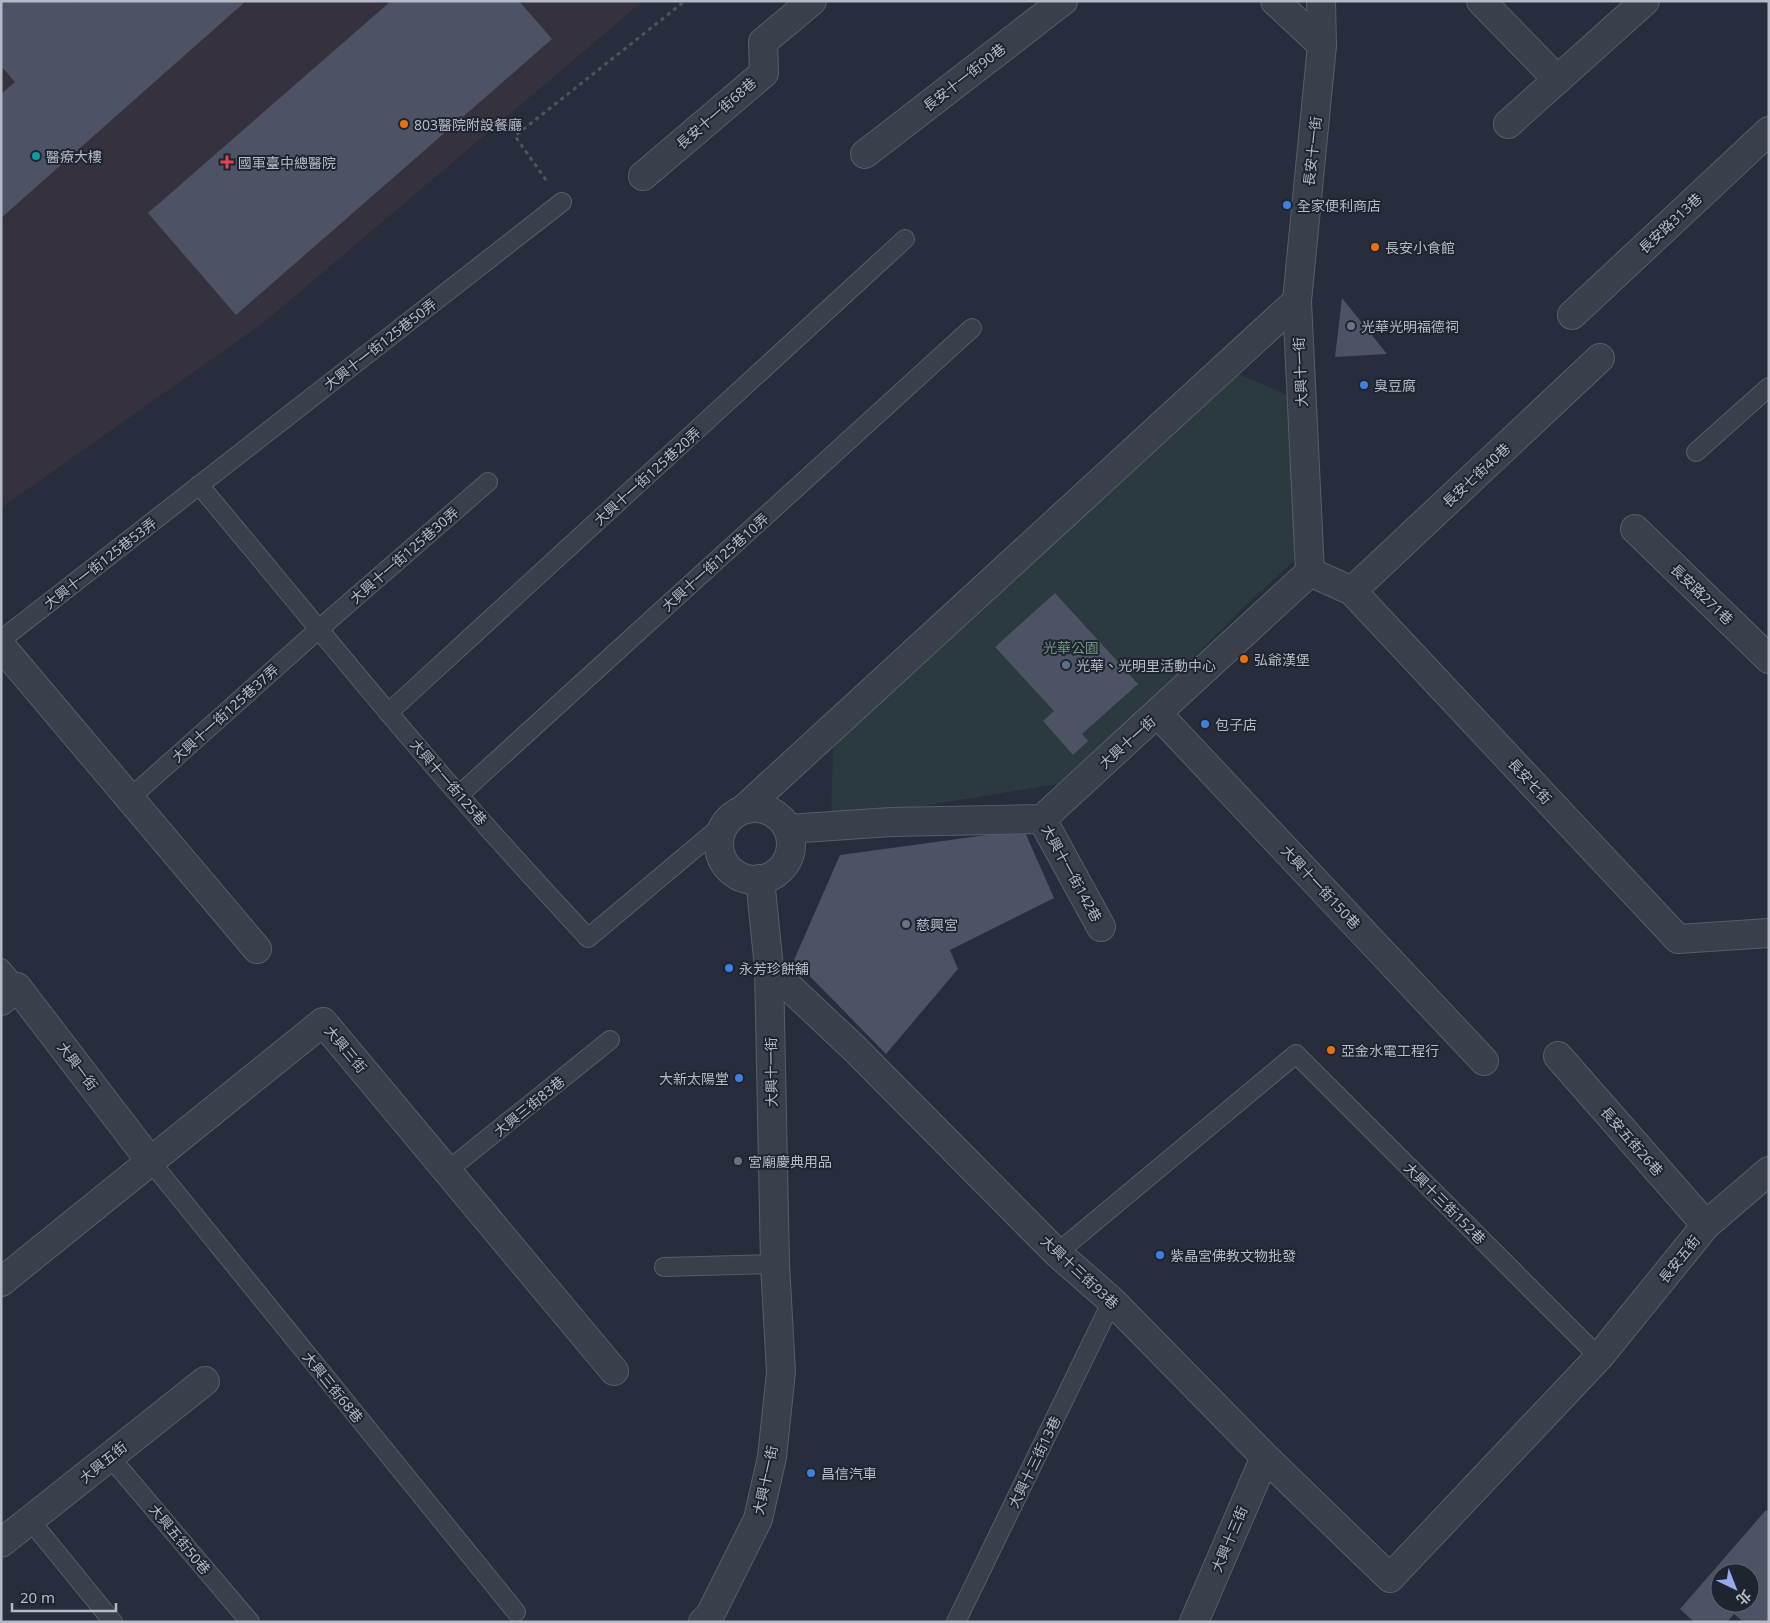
<svg xmlns="http://www.w3.org/2000/svg" width="1770" height="1623" font-family="'Noto Sans','Noto Sans TC',sans-serif">
<style>
.medical{fill:#35323e}
.green{fill:#2a3a3e}
.building{fill:#4d5365;fill-rule:evenodd}
.lines{fill:none;stroke-linecap:round;stroke-linejoin:round}
.service-casing{stroke:#585d6a;stroke-width:20}
.pedestrian-casing{stroke:#585d6a;stroke-width:30}
.minor-casing{stroke:#585d6a;stroke-width:30}
.tertiary-casing{stroke:#585d6a;stroke-width:30}
.path{stroke:#49575c;stroke-width:3;stroke-dasharray:4 4;stroke-linecap:butt}
.service{stroke:#3a3f4c;stroke-width:18}
.pedestrian{stroke:#3a3f4c;stroke-width:28}
.minor{stroke:#3a3f4c;stroke-width:28}
.tertiary{stroke:#3a3f4c;stroke-width:28}
.food-dot{fill:#e8710a;stroke:#1f2431;stroke-width:2}
.culture-dot{fill:#0f9aa8;stroke:#1f2431;stroke-width:2}
.health-dot{fill:#e0444e;stroke:#1f2431;stroke-width:2}
.shop-dot{fill:#3f7fe0;stroke:#1f2431;stroke-width:2}
.worship-dot{fill:#6b7280;stroke:#1f2431;stroke-width:2}
.service-dot{fill:#5c6f8a;stroke:#1f2431;stroke-width:2}
.labels{text-anchor:middle;dominant-baseline:central;stroke-width:4;stroke-linejoin:round;paint-order:stroke}
.street-label{font-size:14px;fill:#b6bac7;stroke:#1f2431}
.poi-label{font-size:14px;fill:#b6bac7;stroke:#1f2431;text-anchor:start}
.park-label{font-size:14px;fill:#70967f;stroke:#1f2431}
</style>
<rect width="100%" height="100%" fill="#272d3c"/>
<path class="medical" d="M1,1H643L263,323L1,508Z"/>
<path class="green" d="M1234,372L1289,396L1305,551L1250,601L1146,706L1058,784L831,821L833,737Z"/>
<path class="building" d="M1,1H75L77,3L78,1H246L1,218V94L15,82L1,66Z
M391,1H519L552,39L236,315L148,213Z
M1342,298L1387,354L1335,357Z
M1055,593L1138,684L1082,734L1088,741L1073,755L1043,721L1054,711L995,647Z
M1024,830L1054,898L950,950L958,969L886,1054L794,960L840,855Z
M1766,1510L1769,1512V1622H1744L1734,1614L1727,1622H1694L1680,1609ZM1720,1573H1750V1603H1720Z"/>
<g class="lines">
<g class="service-casing">
<path id="service" d="M1696,452L1769,387
M199,485C286,588 370,694 459,795C501,844 545,891 588,938L725,823
M1,640L562,202
M388,713L905,239
M459,795L972,328
M130,798L319,629L488,482
M1,968L17,987
M151,1162L516,1612
M447,1171L610,1040
M1057,1253L1296,1054L1599,1357
M664,1267L775,1264
M110,1457L250,1622
M30,1520L113,1622
M956,1622L1112,1301"/>
</g>
<g class="pedestrian-casing">
<path id="pedestrian" d="M1275,1L1322,45
M1481,1L1557,79
M1508,124L1645,1
M865,154L1063,1"/>
</g>
<g class="minor-casing">
<path id="minor" d="M643,176L764,73L763,42L812,1
M1572,315L1769,131
M1635,529L1769,659
M1310,572L1352,591L1678,939L1769,933
M1352,591L1600,358
M1,646L257,949
M1158,714L1484,1061
M746,807L1297,301
M1042,819L1101,927
M788,829L891,822L1042,819L1310,572L1297,301L1322,45L1321,1
M769,968L855,1049L1057,1253L1112,1301L1265,1457L1390,1578L1599,1357L1706,1225L1769,1171
M1,1001L17,987L151,1162
M1558,1056L1706,1225
M1,1282L323,1022L614,1371
M1,1543L205,1381
M703,1622L710,1615L758,1519L772,1457L781,1372L775,1264L769,968L760,879
M1194,1622L1265,1457"/>
</g>
<g class="tertiary-casing">
<path id="tertiary" d="M719 844a36 36 0 1 1 72 0a36 36 0 1 1-72 0Z"/>
</g>
<path class="path" d="M546,180L515,136L685,1"/>
<use href="#service" class="service"/>
<use href="#pedestrian" class="pedestrian"/>
<use href="#minor" class="minor"/>
<use href="#tertiary" class="tertiary"/>
</g>
<g class="food-dot">
<circle cx="404" cy="124" r="5"/>
<circle cx="1375" cy="247" r="5"/>
<circle cx="1244" cy="659" r="5"/>
<circle cx="1331" cy="1050" r="5"/>
</g>
<circle class="culture-dot" cx="36" cy="156" r="5"/>
<path class="health-dot" d="M224.5 154.5h5v5h5v5h-5v5h-5v-5h-5v-5h5z"/>
<g class="shop-dot">
<circle cx="1287" cy="205" r="5"/>
<circle cx="1364" cy="385" r="5"/>
<circle cx="1205" cy="724" r="5"/>
<circle cx="729" cy="968" r="5"/>
<circle cx="739" cy="1078" r="5"/>
<circle cx="1160" cy="1255" r="5"/>
<circle cx="811" cy="1473" r="5"/>
</g>
<g class="worship-dot">
<circle cx="1351" cy="326" r="5"/>
<circle cx="906" cy="924" r="5"/>
<circle cx="738" cy="1161" r="5"/>
</g>
<circle class="service-dot" cx="1066" cy="665" r="5"/>
<g class="labels">
<g class="street-label">
<text transform="translate(964 77) rotate(-38)">長安十一街90巷</text>
<text transform="translate(716 113) rotate(-41)">長安十一街68巷</text>
<text transform="translate(1312 151) rotate(-84)">長安十一街</text>
<text transform="translate(1670 223) rotate(-43)">長安路313巷</text>
<text transform="translate(380 344) rotate(-38)">大興十一街125巷50弄</text>
<text transform="translate(1300 372) rotate(-93)">大興十一街</text>
<text transform="translate(1476 475) rotate(-43)">長安七街40巷</text>
<text transform="translate(647 476) rotate(-42)">大興十一街125巷20弄</text>
<text transform="translate(404 555) rotate(-41)">大興十一街125巷30弄</text>
<text transform="translate(715 562) rotate(-42)">大興十一街125巷10弄</text>
<text transform="translate(100 563) rotate(-38)">大興十一街125巷53弄</text>
<text transform="translate(1702 594) rotate(44)">長安路271巷</text>
<text transform="translate(225 713) rotate(-42)">大興十一街125巷37弄</text>
<text transform="translate(1127 742) rotate(-42)">大興十一街</text>
<text transform="translate(1530 781) rotate(47)">長安七街</text>
<text transform="translate(449 782) rotate(49)">大興十一街125巷</text>
<text transform="translate(1072 873) rotate(61)">大興十一街142巷</text>
<text transform="translate(1321 887) rotate(47)">大興十一街150巷</text>
<text transform="translate(346 1049) rotate(50)">大興三街</text>
<text transform="translate(78 1066) rotate(53)">大興一街</text>
<text transform="translate(771 1072) rotate(-91)">大興十一街</text>
<text transform="translate(529 1106) rotate(-39)">大興三街83巷</text>
<text transform="translate(1632 1141) rotate(49)">長安五街26巷</text>
<text transform="translate(1445 1203) rotate(45)">大興十三街152巷</text>
<text transform="translate(1679 1259) rotate(-51)">長安五街</text>
<text transform="translate(1080 1272) rotate(43)">大興十三街93巷</text>
<text transform="translate(333 1387) rotate(51)">大興三街68巷</text>
<text transform="translate(103 1462) rotate(-39)">大興五街</text>
<text transform="translate(1034 1462) rotate(-64)">大興十三街13巷</text>
<text transform="translate(765 1480) rotate(-78)">大興十一街</text>
<text transform="translate(180 1539) rotate(50)">大興五街50巷</text>
<text transform="translate(1229 1539) rotate(-67)">大興十三街</text>
</g>
<g class="poi-label">
<text x="414" y="124">803醫院附設餐廳</text>
<text x="46" y="156">醫療大樓</text>
<text x="238" y="162">國軍臺中總醫院</text>
<text x="1297" y="205">全家便利商店</text>
<text x="1385" y="247">長安小食館</text>
<text x="1361" y="326">光華光明福德祠</text>
<text x="1374" y="385">臭豆腐</text>
<text x="1254" y="659">弘爺漢堡</text>
<text x="1076" y="665">光華、光明里活動中心</text>
<text x="1215" y="724">包子店</text>
<text x="916" y="924">慈興宮</text>
<text x="739" y="968">永芳珍餅舖</text>
<text x="1341" y="1050">亞金水電工程行</text>
<text x="729" y="1078" text-anchor="end">大新太陽堂</text>
<text x="748" y="1161">宮廟慶典用品</text>
<text x="1170" y="1255">紫晶宮佛教文物批發</text>
<text x="821" y="1473">昌信汽車</text>
</g>
<g class="park-label">
<text x="1071" y="647">光華公園</text>
</g>
</g>
<rect width="1770" height="1623" fill="none" stroke="#b6bac7" stroke-width="5"/>
<g transform="translate(1735 1588) rotate(137)"><circle r="24" fill="#1f2431" stroke="#5b606d"/>
<path d="M0-4L9 19L0 12L-9 19Z" fill="#95a9ee"/>
<text y="-8" font-size="14" font-weight="bold" text-anchor="middle" fill="#b6bac7">北</text>
</g>
<path d="M12 1603v8h104v-8" fill="none" stroke="#b6bac7" stroke-width="2.5"/>
<text x="20" y="1603" font-size="15" fill="#b6bac7" stroke="#1f2431" stroke-width="4" paint-order="stroke">20 m</text>
</svg>
